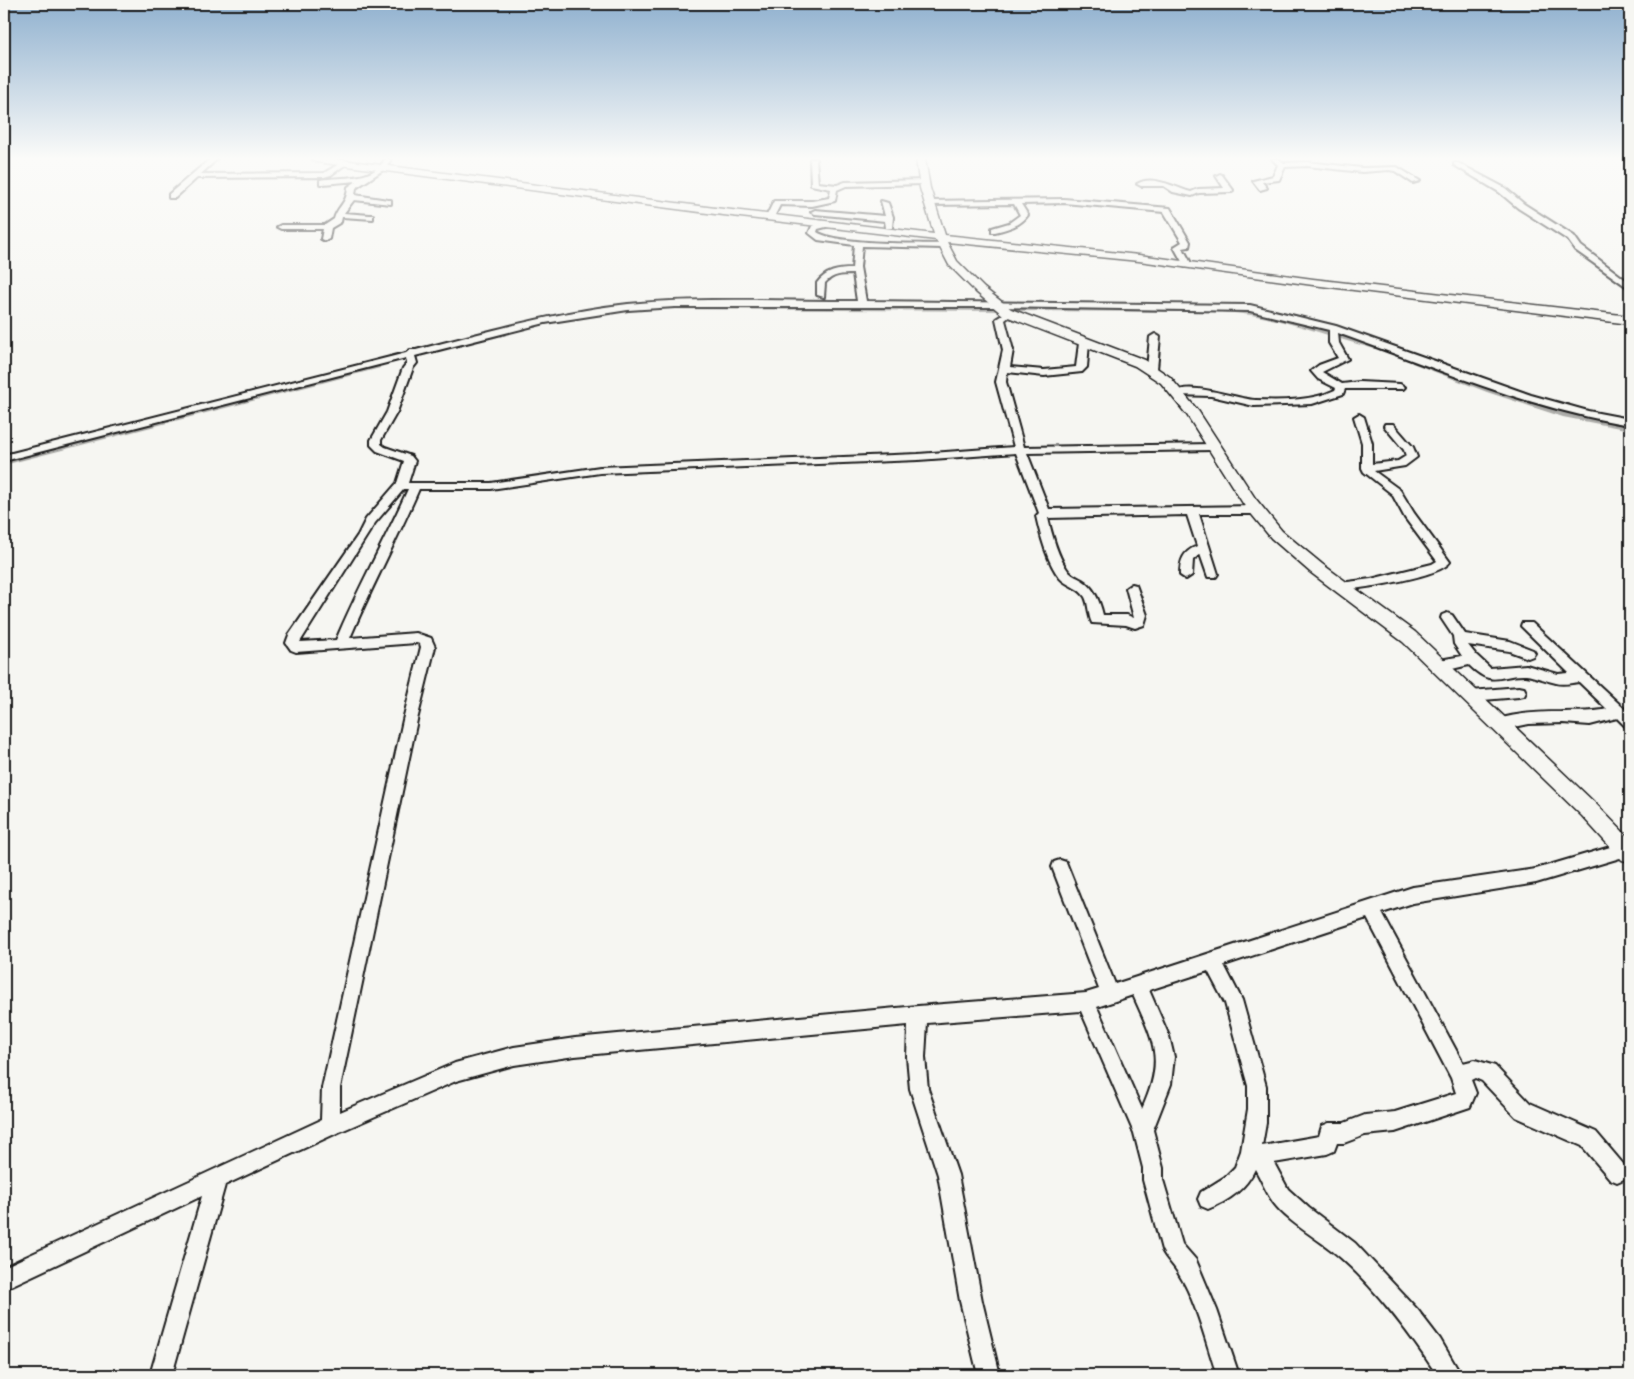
<svg xmlns="http://www.w3.org/2000/svg" width="1634" height="1379" font-family="Itim,sans-serif">
<style>
.lines{fill:none;stroke-linecap:round;stroke-linejoin:round}
.canal{fill:#acaca9;fill-rule:evenodd}
.street-casing{stroke:#1c1c1c;stroke-width:4}
.secondary-casing{stroke:#1c1c1c;stroke-width:3}
.street{fill:#f6f6f2;fill-rule:evenodd}
.secondary{fill:#f6f6f2;fill-rule:evenodd}
</style>
<rect width="100%" height="100%" fill="#f6f6f2"/>
<filter id="ink" filterUnits="userSpaceOnUse"><feTurbulence type="fractalNoise" baseFrequency=".02" numOctaves="2"/><feDisplacementMap in="SourceGraphic" scale="10" xChannelSelector="R" yChannelSelector="G"/><feConvolveMatrix kernelMatrix="1 2 1 2 8 2 1 2 1" color-interpolation-filters="sRGB"/></filter>
<g filter="url(#ink)">
<g class="lines">
<path class="canal" d="M649,305L1177,308L1181,310L1177,312L652,309L648,307Z
M1219,308C1253,302 1318,325 1351,335C1360,338 1372,340 1379,346L1375,349C1322,335 1278,315 1222,312H1219Z
M1415,358L1493,388L1568,413L1630,424V430L1563,417L1487,392L1412,363V359Z
M377,363L380,364V368L4,465V459Z"/>
<g class="street-casing">
<path id="street" d="M210,159H217L201,174L324,173L344,161L349,162L331,175L324,177L197,178L175,198H169V194Z
M385,159H391L386,168L356,188L355,195L388,200H391V204L354,200L344,213L370,215H373V219L342,217L341,222L331,228L329,239L325,241L321,239L323,229H281L277,227L281,225H325L334,219C338,205 347,204 348,187L357,181L323,184H320V180C342,176 373,182 385,159Z
M810,159H816L818,183L837,185L845,182L924,180L928,182L924,184L846,186L837,190L835,201L812,206L780,205L773,219H767L766,217L774,201H812L829,198L831,189L811,185Z
M1272,159H1279L1284,163L1307,162L1362,168L1397,167L1420,181L1413,183L1395,171L1389,170L1362,172L1307,166L1285,167L1279,180L1262,182L1267,188L1260,190L1253,181L1273,176L1278,165Z
M1454,163H1458L1505,188L1524,204L1574,236L1581,246L1630,283V289L1575,250L1568,240L1518,208L1499,192L1454,165Z
M1220,174L1222,175L1233,190L1232,192L1199,193L1192,196L1173,192L1164,186H1141L1137,184C1152,174 1176,188 1191,192L1198,189L1224,188L1216,176Z
M1064,199L1170,208L1190,242L1189,247L1183,248L1192,265L1185,267L1174,247L1182,242L1164,212L1064,203L1021,204L1028,215C1020,226 1008,229 995,232H992V228L1009,223L1020,215L1014,204L929,205L925,203L929,201Z
M881,201L888,203L893,217L892,228H886L885,221L815,214L811,212L815,210L885,216Z
M827,222H830V226L818,229L817,232C837,245 916,243 943,244L947,246L943,248L862,246L860,267L866,301L1250,305L1336,326L1531,395L1588,411L1630,419V425C1530,409 1433,367 1338,333L1339,343L1348,359L1322,372L1342,384L1359,382L1400,384L1405,387L1403,389H1345L1343,394L1312,404L1254,406L1211,396L1176,395L1174,393C1189,380 1238,400 1256,400C1282,401 1312,401 1335,390L1336,388L1318,379L1311,371L1319,365L1338,358L1329,343V330L1250,311L996,307H675L628,310L545,323L415,356L417,363L413,368L397,412L381,440V444L385,447L411,456L415,461L408,483H491L600,467L918,454L1014,447L996,382L1003,350L996,319L1010,310L1014,313L1005,320L1013,350L1010,367L1044,370L1076,367L1079,343L1084,340L1089,343L1087,367L1082,372L1044,376L1007,372L1006,382L1024,447L1213,444L1218,447L1213,450L1027,453L1049,509L1256,506L1262,510L1256,514H1199L1218,574L1216,577H1208L1200,554L1193,560L1192,575L1186,579L1180,575C1180,560 1183,552 1197,546L1187,515L1048,518C1052,535 1058,558 1069,572C1073,576 1077,577 1082,580C1094,587 1100,602 1103,615H1127L1134,618L1126,588L1132,584L1136,585L1147,615L1144,625L1135,628L1126,625L1092,623C1088,615 1089,605 1085,597C1079,588 1071,587 1063,581C1049,569 1040,534 1036,516L1039,513L1016,453L918,460L600,473L491,489H419C397,540 371,588 350,638L416,633L431,638L435,647L417,720L340,1088V1112L455,1063L514,1047L575,1038L918,1006L1086,993L1099,989L1052,867L1054,862L1060,860L1066,862L1068,867L1115,984L1413,887L1536,869L1627,842L1630,843V855L1536,883L1413,903L1382,913L1463,1063L1475,1060L1495,1066L1530,1103L1596,1132L1624,1165L1627,1172L1624,1179L1617,1182L1610,1179L1582,1146L1516,1117L1482,1081L1475,1078L1471,1080L1476,1093L1470,1107L1395,1132L1365,1135L1344,1143H1337L1334,1151L1327,1154L1274,1163L1288,1189L1309,1208L1355,1243L1417,1309L1440,1339L1461,1375H1437C1412,1336 1375,1288 1341,1258C1321,1240 1288,1223 1273,1202C1266,1192 1261,1179 1255,1169C1246,1189 1229,1201 1208,1209L1201,1206L1198,1199L1201,1192L1225,1177L1235,1167L1241,1151L1248,1109V1086L1225,1003L1208,971L1149,990L1169,1036L1174,1057L1171,1084L1153,1130L1163,1168V1180L1182,1244L1196,1260L1217,1310L1239,1375H1217C1207,1346 1196,1301 1180,1276C1175,1266 1167,1260 1162,1250L1143,1180V1168L1134,1133L1081,1011L927,1023L925,1057L928,1089L958,1175L982,1301L1000,1375H978L960,1301L938,1175L910,1089L907,1057L908,1025L575,1056L514,1065L456,1081L339,1132L225,1185L172,1375H150L202,1196L4,1289V1267L321,1120L322,1088L403,720L421,647L420,644L416,643L296,652L291,650L286,643L289,635L358,535L366,519L397,483L404,461L377,451L371,445V440L387,412L403,368L407,363L406,358L4,461V455L406,353L410,350H416C486,332 556,312 628,304C703,297 782,301 857,301L853,274C842,274 833,274 825,283L824,297L817,295V283C826,271 838,269 852,269L854,245L818,240L809,233L812,226ZM404,489H408C385,540 358,588 336,640L300,642L375,523ZM1367,918L1451,1078L1456,1093L1395,1112L1365,1115L1344,1123H1329L1322,1126L1319,1136L1262,1146L1266,1123V1086L1242,1000L1224,965ZM1133,995C1154,1042 1165,1059 1142,1109L1097,1007Z
M1155,334L1160,337L1157,369L1152,372L1147,369L1150,337Z
M1359,414L1364,417L1372,443V464L1398,461L1406,456L1404,450L1384,426L1385,424H1393L1413,447L1417,457L1405,466L1374,471L1400,490L1414,513L1450,562C1440,577 1364,588 1344,590L1338,586L1340,583L1371,579L1432,564L1437,561L1405,518L1392,494L1364,472L1362,468V443L1354,417Z
M1447,613L1452,615L1465,634L1510,641L1533,650L1535,653L1533,656L1528,658L1509,651L1468,645L1476,655L1490,668L1526,665L1558,674L1569,673L1521,626L1522,623H1532L1630,714V728L1625,726L1617,718L1590,725L1563,723L1529,724L1500,730L1495,728L1493,724L1495,720C1516,713 1539,712 1561,712C1578,711 1590,713 1607,709L1579,682C1571,683 1563,685 1556,683C1546,681 1535,676 1526,675C1497,674 1494,689 1469,665L1448,670L1434,669L1432,665L1434,661L1462,656L1454,644L1453,636L1441,618L1442,615Z
M1519,687L1524,688L1526,692L1524,696L1519,697L1471,701L1466,700L1464,696L1466,692L1471,691Z"/>
</g>
<g class="secondary-casing">
<path id="secondary" d="M312,159H335L715,208L934,234L920,188L916,159H925L930,188L945,235L1139,255L1313,279L1630,316V324L1313,285L1139,261L947,242L957,261L984,288L1011,309L1145,360L1170,377L1199,412L1255,498L1282,531L1322,564L1415,632L1596,804L1630,839V862L1622,860L1582,816L1403,642L1310,572L1271,538L1244,505L1187,415L1161,383L1135,366L1003,315L976,292L949,265L936,240L715,214L317,162Z"/>
</g>
<use href="#street" class="street"/>
<use href="#secondary" class="secondary"/>
</g>
</g>
<linearGradient id="sky" x2="0" y2="1"><stop stop-color="#90b1cf"/><stop offset="0.45" stop-color="#fbfbf9"/><stop offset="1" stop-color="#fbfbf9" stop-opacity="0"/></linearGradient>
<rect width="1634" height="352" fill="url(#sky)"/>
<rect width="1634" height="1379" fill="none" stroke="#f6f6f2" stroke-width="20"/>
<rect x="10" y="10" width="1614" height="1359" fill="none" stroke="#1c1c1c" stroke-width="2" filter="url(#ink)"/>
</svg>
